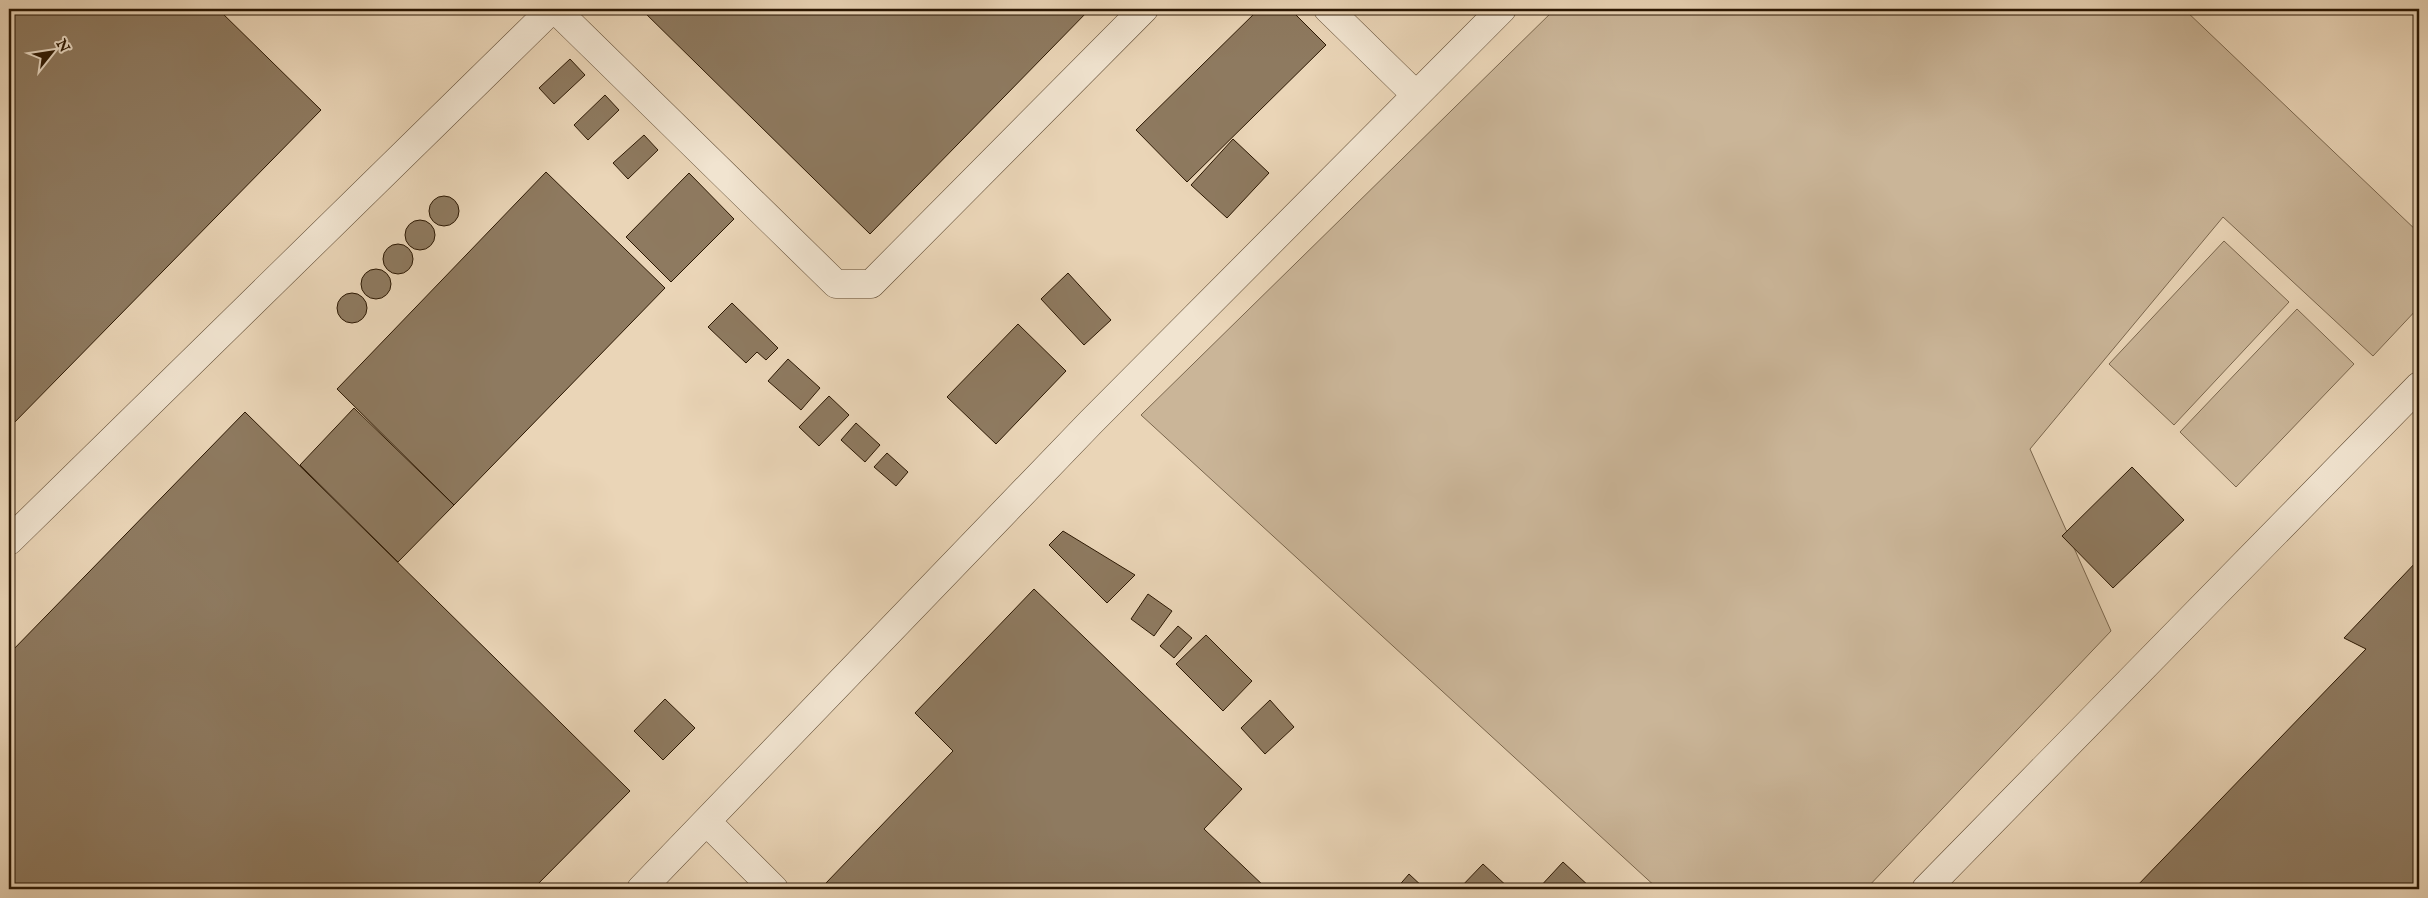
<svg xmlns="http://www.w3.org/2000/svg" width="2428" height="898" font-family="'IM FELL English',serif">
<style>
.green{fill:#cab598;stroke:#7a664d}
.building{fill:#8e7a60;stroke:#2b1702}
.lines{fill:none;stroke-linecap:round;stroke-linejoin:round}
.minor-casing{stroke:#5b462f;stroke-width:29}
.minor{stroke:#f1e4d0;stroke-width:28}
</style>
<rect width="100%" height="100%" fill="#ead5b7"/>
<filter id="stains"><feTurbulence type="fractalNoise" baseFrequency=".004" numOctaves="4"/><feColorMatrix values="0 0 0 0 .2 0 0 0 0 .09 0 0 0 0 .02 0 0 0 .5 -.17"/></filter>
<radialGradient id="worn" r=".72"><stop offset=".6" stop-color="#630" stop-opacity="0"/><stop offset="1" stop-color="#630" stop-opacity=".3"/></radialGradient>
<path class="green" d="M1555,9H2184L2419,233V307L2373,356L2223,217L2030,449L2111,631L1866,889H1658L1141,415Z
M2224,241L2289,302L2174,425L2109,364Z
M2297,309L2354,364L2236,487L2180,432Z"/>
<path class="building" d="M9,9H218L321,110L9,428Z
M641,9H1090L870,234Z
M1259,9H1290L1326,45L1187,182L1136,130Z
M570,59L585,75L554,104L539,88Z
M605,95L619,110L588,140L574,125Z
M644,135L658,150L628,179L613,163Z
M1233,139L1269,173L1227,218L1191,185Z
M546,172L665,288L454,505L337,389Z
M689,173L734,219L671,282L626,237Z
M429 211a15 15 0 1 1 30 0a15 15 0 1 1-30 0Z
M405 235a15 15 0 1 1 30 0a15 15 0 1 1-30 0Z
M383 259a15 15 0 1 1 30 0a15 15 0 1 1-30 0Z
M361 284a15 15 0 1 1 30 0a15 15 0 1 1-30 0Z
M1068,273L1111,320L1084,345L1041,299Z
M337 308a15 15 0 1 1 30 0a15 15 0 1 1-30 0Z
M732,303L778,348L766,360L757,352L746,363L708,327Z
M1018,324L1066,371L996,444L947,397Z
M788,359L820,388L801,410L768,381Z
M829,396L849,415L819,446L799,427Z
M354,408L454,505L398,562L300,465Z
M245,412L630,791L533,889H9V654Z
M856,423L880,445L865,462L841,440Z
M887,453L908,472L896,486L874,467Z
M2132,467L2184,520L2113,588L2062,536Z
M1063,531L1135,575L1107,603L1049,545Z
M2418,560L2419,889H2134L2366,649L2344,638Z
M1034,589L1242,789L1204,829L1267,889H832L826,883L953,751L915,713Z
M1148,594L1172,611L1154,636L1131,619Z
M1178,626L1192,638L1174,658L1160,646Z
M1206,635L1252,681L1223,711L1176,664Z
M665,699L695,728L663,760L634,731Z
M1270,700L1294,727L1265,754L1241,728Z
M1563,862L1591,888L1589,889H1538Z
M1483,864L1510,889H1459Z
M1409,874L1425,889H1396Z"/>
<g class="lines">
<g class="minor-casing">
<path id="minor" d="M555,9L836,284H871L1144,9
M1328,9L1416,95
M9,541L552,9
M707,822L774,889
M641,889L1091,422L1502,9
M1926,889L2419,386"/>
</g>
<use href="#minor" class="minor"/>
</g>
<rect width="2428" height="898" fill="none" stroke="#ead5b7" stroke-width="30"/>
<rect x="10" y="10" width="2408" height="878" fill="none" stroke="#2b1702" stroke-width="2.5"/>
<rect x="15" y="15" width="2398" height="868" fill="none" stroke="#2b1702"/>
<g transform="translate(52 52) rotate(60)" stroke="#f1e4d0" stroke-width="4" paint-order="stroke">
<path d="M0-4L9 19L0 12L-9 19Z" fill="#2b1702"/>
<text y="-8" font-size="14" font-weight="bold" text-anchor="middle" fill="#2b1702">N</text>
</g>
<rect width="100%" height="100%" filter="url(#stains)"/>
<rect width="100%" height="100%" fill="url(#worn)"/>
</svg>
